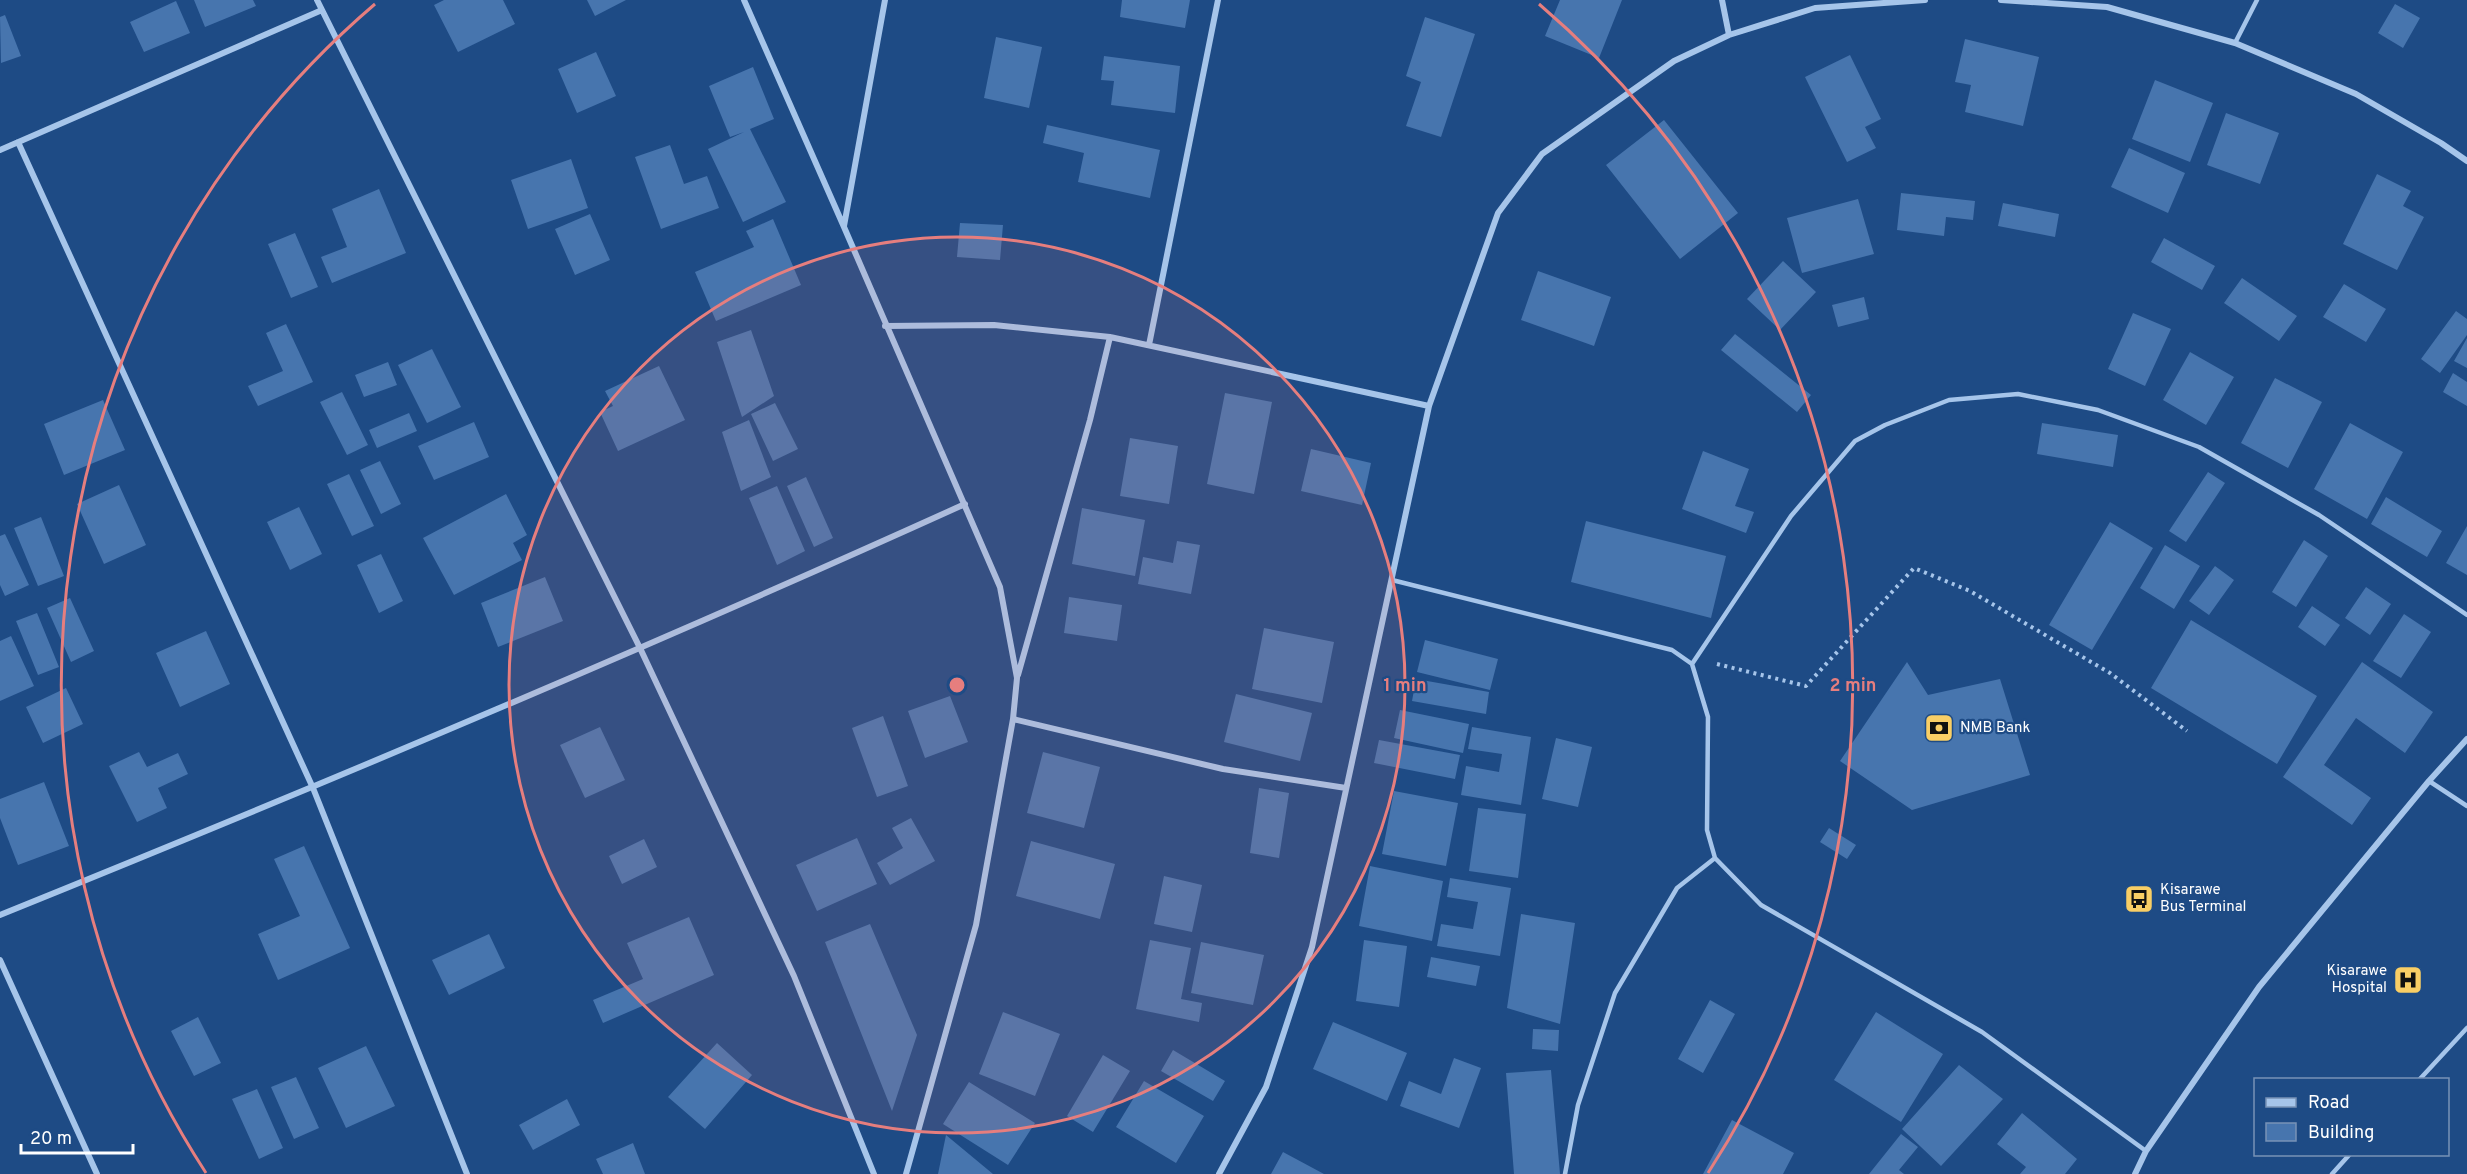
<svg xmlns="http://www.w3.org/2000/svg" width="2467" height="1174" font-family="Overpass,sans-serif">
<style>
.building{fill:#4775ae}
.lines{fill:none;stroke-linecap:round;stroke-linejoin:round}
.path{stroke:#a6c5ea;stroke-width:4;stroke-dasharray:3 4.5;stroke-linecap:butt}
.lane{stroke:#a6c5ea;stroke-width:4.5}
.street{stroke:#a6c5ea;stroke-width:6}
.ring{fill:none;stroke:#e67e7e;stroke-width:3}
.labels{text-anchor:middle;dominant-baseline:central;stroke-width:4.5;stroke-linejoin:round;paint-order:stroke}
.poi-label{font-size:15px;fill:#fff;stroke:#1e4b85;text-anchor:start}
.centre{fill:#e67e7e;stroke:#1e4b85;stroke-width:3}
.ring-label{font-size:18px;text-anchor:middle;font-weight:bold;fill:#e67e7e;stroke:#1e4b85;stroke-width:4.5;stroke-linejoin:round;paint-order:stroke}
</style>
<rect width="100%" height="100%" fill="#1e4b85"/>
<path class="building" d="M194,0H253L256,6L205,27Z
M444,0H503L515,24L458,52L434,5Z
M587,0H626L595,16Z
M1122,0H1190L1185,28L1120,17Z
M1560,0H1622L1599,58L1545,36Z
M176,1L190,33L144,52L130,22Z
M2395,4L2420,18L2403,48L2378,33Z
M5,15L21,56L1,63L0,17Z
M1425,17L1475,34L1441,137L1406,126L1421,82L1406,76Z
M996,37L1042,47L1029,108L984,98Z
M1965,39L2039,57L2023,126L1965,112L1971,85L1955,82Z
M596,52L616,96L577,113L558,69Z
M1850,55L1881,119L1865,127L1876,148L1847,162L1805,77Z
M1104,56L1180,66L1175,113L1111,105L1114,81L1101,80Z
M753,67L774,119L750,129L786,202L743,222L708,149L744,132L730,137L709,86Z
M2155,80L2213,103L2190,162L2132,139Z
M2226,113L2279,133L2260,184L2207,165Z
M1664,120L1738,213L1680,259L1606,165Z
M1047,125L1160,150L1150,198L1078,182L1084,153L1043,143Z
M670,145L684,184L707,176L719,208L661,229L635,157Z
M2129,148L2185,173L2168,213L2111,187Z
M571,159L588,208L528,229L511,180Z
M2377,174L2411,191L2403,206L2424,217L2397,270L2343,244Z
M379,189L406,253L332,283L321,257L347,247L332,209Z
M1901,193L1975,201L1973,220L1946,217L1944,236L1897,230Z
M1858,199L1874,254L1802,273L1787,218Z
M2003,203L2059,214L2055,237L1998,226Z
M590,214L610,260L575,275L555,229Z
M773,219L801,285L716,321L695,272L754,247L746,231Z
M960,223L1003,225L1000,260L957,257Z
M295,233L318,287L291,298L268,244Z
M2164,238L2215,266L2202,290L2151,262Z
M1783,261L1816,292L1780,330L1747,299Z
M1538,271L1611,297L1594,346L1521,320Z
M2242,278L2297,316L2279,341L2224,303Z
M2344,284L2386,309L2366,342L2323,317Z
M1864,297L1869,319L1838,327L1832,305Z
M2456,311L2467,319V335L2440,373L2421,359Z
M2133,313L2171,329L2145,386L2108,369Z
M286,324L313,382L258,406L248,386L283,371L266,333Z
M751,330L774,396L742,417L717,342Z
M1735,334L1811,395L1797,412L1721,350Z
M2467,338V368L2454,361Z
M432,349L461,407L427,423L398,365Z
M2190,352L2234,377L2206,425L2163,400Z
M388,362L397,385L364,397L355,375Z
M659,366L685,420L618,451L600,412L613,406L605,391Z
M2453,373L2467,382V406L2443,392Z
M2275,378L2322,402L2288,468L2241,443Z
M342,392L368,445L347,455L320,402Z
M1225,393L1272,402L1254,494L1207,484Z
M103,400L125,450L64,475L44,424Z
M775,403L798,449L773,461L751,414Z
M409,413L417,431L377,448L369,430Z
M749,420L771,477L741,491L722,432Z
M474,422L489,457L434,480L418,446Z
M2042,423L2118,435L2113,467L2037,454Z
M2350,423L2403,452L2367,519L2314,489Z
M1130,438L1178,446L1169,504L1120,496Z
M1311,449L1371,463L1362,505L1301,491Z
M1703,451L1749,469L1735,506L1754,512L1746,533L1682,509Z
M380,461L401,504L381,514L360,470Z
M2208,472L2225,483L2186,542L2169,531Z
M349,474L374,526L352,536L327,484Z
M806,477L833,538L814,547L787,486Z
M119,485L146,545L104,564L77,504Z
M777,486L805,551L777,565L749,498Z
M506,494L527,535L513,543L522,560L454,595L423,538Z
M2386,497L2442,531L2427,557L2371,524Z
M299,507L322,554L290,570L267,522Z
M1082,508L1145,520L1135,576L1072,564Z
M41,517L64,576L38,586L14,528Z
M1586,521L1726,556L1711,618L1571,582Z
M2110,522L2153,548L2092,650L2049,625Z
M2467,526V575L2446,563Z
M5,534L29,585L5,596L0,585V536Z
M2304,540L2328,556L2296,607L2272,592Z
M1177,541L1200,545L1191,594L1138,584L1143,557L1173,563Z
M2165,545L2200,566L2174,609L2140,588Z
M381,554L403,601L379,613L357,565Z
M2215,566L2234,580L2209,615L2189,601Z
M545,577L563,621L498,647L481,603Z
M2366,587L2391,604L2370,635L2345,618Z
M1069,597L1122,605L1117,641L1064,633Z
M70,598L94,651L71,662L47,608Z
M2312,606L2340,625L2325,646L2298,627Z
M37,613L59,667L38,675L16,621Z
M2404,614L2431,632L2401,678L2373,661Z
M2191,620L2317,696L2277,764L2151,688Z
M1264,628L1334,642L1322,703L1252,689Z
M206,631L230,684L180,707L156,653Z
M11,636L34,686L0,701V641Z
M1425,640L1498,659L1490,690L1417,672Z
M1907,662L1928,695L2000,679L2030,775L1912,810L1840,761Z
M2362,662L2433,712L2405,753L2356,718L2324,765L2371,798L2352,825L2283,777Z
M1416,679L1489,692L1486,714L1412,701Z
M66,688L83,724L43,743L26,707Z
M1236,694L1312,713L1300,761L1224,742Z
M950,696L968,742L925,758L908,711Z
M1400,710L1469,724L1463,753L1394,738Z
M883,716L908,786L877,797L852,728Z
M600,727L625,780L585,798L560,745Z
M1472,727L1531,737L1521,805L1461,795L1466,766L1499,772L1502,754L1468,749Z
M1556,738L1592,747L1578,807L1542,799Z
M1379,740L1460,755L1455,779L1374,763Z
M139,752L147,767L178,753L188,774L158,788L167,808L137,822L109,766Z
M1043,752L1100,767L1084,828L1027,813Z
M44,782L69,846L18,865L0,818V799Z
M1259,788L1289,793L1279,858L1250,853Z
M1394,791L1458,803L1446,866L1382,854Z
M1478,808L1526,814L1518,878L1469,871Z
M911,818L935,861L890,885L877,863L903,848L892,828Z
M1829,828L1856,845L1847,859L1820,842Z
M857,838L877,884L817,911L796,865Z
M644,839L657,867L622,884L609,856Z
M1031,841L1115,864L1100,919L1016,896Z
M304,846L350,948L278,980L258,934L300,916L274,859Z
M1370,866L1443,881L1432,941L1359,926Z
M1164,876L1202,885L1192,932L1154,924Z
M1450,878L1511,888L1500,956L1437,946L1441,924L1473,929L1478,902L1447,897Z
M1521,914L1575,923L1560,1024L1507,1008Z
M689,917L714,975L603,1023L593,1000L643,979L627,943Z
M870,924L917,1035L892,1111L825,942Z
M489,934L505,968L449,995L432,960Z
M1150,940L1191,948L1181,999L1202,1003L1199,1022L1136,1009Z
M1364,940L1407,946L1399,1007L1356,1001Z
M1201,942L1264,955L1253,1005L1191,993Z
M1431,957L1480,966L1476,986L1427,977Z
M1710,1000L1735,1014L1703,1073L1678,1059Z
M1003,1012L1060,1034L1035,1096L979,1074Z
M1876,1012L1943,1054L1901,1122L1834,1080Z
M198,1017L221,1063L194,1076L171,1031Z
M1333,1022L1407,1053L1387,1101L1313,1069Z
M1533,1029L1559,1030L1558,1051L1532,1049Z
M717,1043L752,1075L705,1129L668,1097Z
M366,1046L395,1106L346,1128L318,1068Z
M1173,1050L1225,1081L1213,1101L1161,1071Z
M1103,1055L1130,1071L1093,1132L1067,1116Z
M1454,1058L1481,1068L1459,1128L1400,1106L1409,1081L1441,1094Z
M1959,1065L2003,1099L1941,1166L1902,1129Z
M1551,1070L1560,1174H1514L1506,1073Z
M296,1077L319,1128L294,1139L271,1087Z
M1144,1081L1204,1116L1176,1163L1116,1127Z
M969,1082L1035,1123L1008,1165L943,1124Z
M257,1089L283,1148L259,1159L232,1099Z
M567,1099L580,1125L533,1150L519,1125Z
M2022,1113L2077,1159L2065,1174H2020L2026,1167L1997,1144Z
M1732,1120L1794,1153L1783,1174H1703Z
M1901,1134L1918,1147L1899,1170L1904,1174H1869Z
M946,1135L993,1174H938Z
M633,1143L645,1174H603L596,1159Z
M1283,1152L1324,1174H1271Z"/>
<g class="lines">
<path class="path" d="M1717,664L1806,686L1914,568L1970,591L2110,673L2187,731"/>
<path class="lane" d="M2235,43L2257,0
M1392,580L1672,650L1692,664L1708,717L1707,830L1715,858L1761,905L1982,1032L2146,1151
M1692,664L1791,516L1855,441L1885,425L1949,400L2018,394L2098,410L2199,447L2319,515L2467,615
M2429,781L2467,806
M2419,1080L2467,1028
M1565,1174L1578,1105L1615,993L1677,888L1715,858
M2332,1174L2350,1154"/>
<path class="street" d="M317,0L640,648L794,976L874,1174
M744,0L844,227L1000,587L1017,678L1013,719L976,925L906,1174
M1722,0L1729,35
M2001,0L2107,7L2235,43L2356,94L2441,143L2467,161
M18,142L313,788L467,1174
M0,150L322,10
M844,226L885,0
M885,326L994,325L1110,337L1429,406
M1149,345L1218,0
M1018,675L1090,420L1110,337
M1013,719L1223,769L1346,788
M0,915C324,784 647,648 965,504
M0,960L97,1174
M1219,1174L1266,1087L1312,947L1429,406L1498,213L1542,154L1674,61L1729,35L1815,8L1925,0
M2135,1174L2146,1151L2259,987L2429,781L2467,739"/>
</g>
<circle cx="957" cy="685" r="448" fill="#e67e7e" fill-opacity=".12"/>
<g class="ring">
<circle cx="957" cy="685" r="448"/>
<path d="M206 1173A896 896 0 0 1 375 4M1539 4A896 896 0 0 1 1708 1173"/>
</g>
<defs>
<g id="bank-square" transform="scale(1.5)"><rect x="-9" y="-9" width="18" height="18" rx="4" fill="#f9ce65" stroke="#1e4b85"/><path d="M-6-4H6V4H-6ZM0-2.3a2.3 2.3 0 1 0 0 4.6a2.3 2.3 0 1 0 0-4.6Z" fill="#111"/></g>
<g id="bus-square" transform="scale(1.5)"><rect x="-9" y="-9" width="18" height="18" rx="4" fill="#f9ce65" stroke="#1e4b85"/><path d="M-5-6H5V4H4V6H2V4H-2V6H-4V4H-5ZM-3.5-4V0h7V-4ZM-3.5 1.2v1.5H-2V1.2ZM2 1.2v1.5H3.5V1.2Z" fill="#111"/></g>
<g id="hospital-square" transform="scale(1.5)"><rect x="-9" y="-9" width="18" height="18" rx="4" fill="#f9ce65" stroke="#1e4b85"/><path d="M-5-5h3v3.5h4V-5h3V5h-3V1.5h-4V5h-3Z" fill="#111"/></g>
</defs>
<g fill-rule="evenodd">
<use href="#bank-square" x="1939" y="728"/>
<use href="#bus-square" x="2139" y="899"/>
<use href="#hospital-square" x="2408" y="980"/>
</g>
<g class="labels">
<g class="poi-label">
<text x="1960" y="728">NMB Bank</text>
<text x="2160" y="890">Kisarawe<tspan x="2160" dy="17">Bus Terminal</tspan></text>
<text x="2387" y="971" text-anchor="end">Kisarawe<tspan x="2387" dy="17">Hospital</tspan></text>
</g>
</g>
<circle cx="957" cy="685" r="9" class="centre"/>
<g class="ring-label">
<text x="1405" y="691">1 min</text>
<text x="1853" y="691">2 min</text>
</g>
<rect x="2254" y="1078" width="195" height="78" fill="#1e4b85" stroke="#7893b6" stroke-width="1.5"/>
<rect x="2266" y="1098" width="30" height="9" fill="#a6c5ea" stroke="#7893b6" stroke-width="1.5"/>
<text x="2308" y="1108" font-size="18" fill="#ffffff">Road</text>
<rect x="2266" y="1123" width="30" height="18" fill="#4775ae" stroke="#7893b6" stroke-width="1.5"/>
<text x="2308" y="1138" font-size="18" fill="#ffffff">Building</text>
<path d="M21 1144v9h112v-9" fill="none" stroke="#ffffff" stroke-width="3"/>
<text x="30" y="1144" font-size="18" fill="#ffffff" stroke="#1e4b85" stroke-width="4.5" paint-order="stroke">20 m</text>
</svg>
